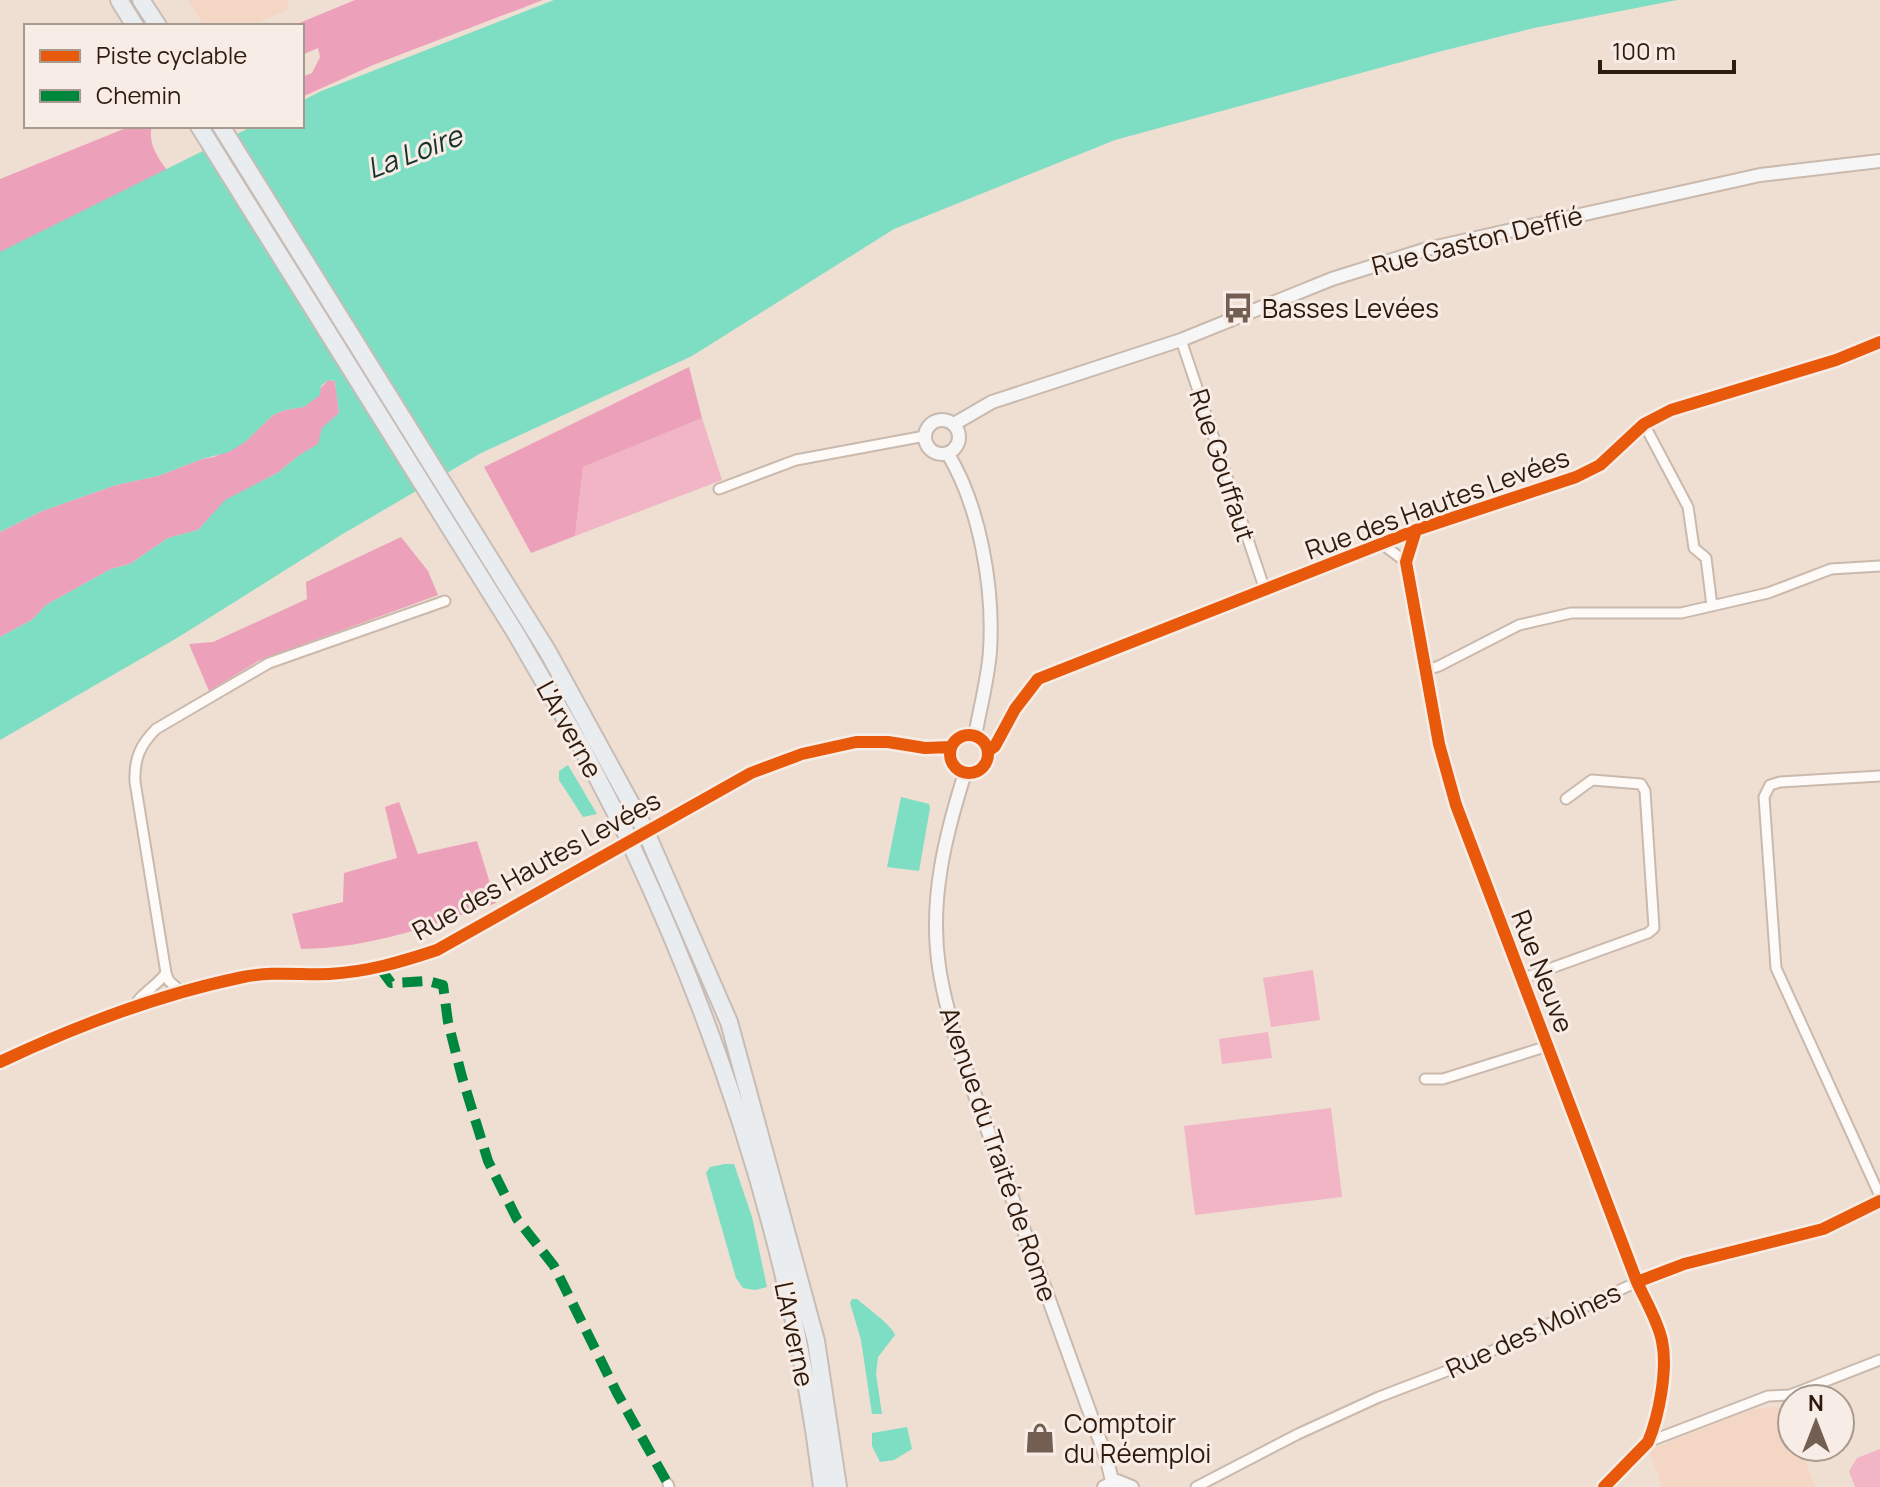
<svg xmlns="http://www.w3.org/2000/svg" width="1880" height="1487" font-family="Manrope,sans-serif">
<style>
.built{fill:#f3d7c4}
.green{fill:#f1b5c5}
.forest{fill:#eda0b9}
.water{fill:#7ddec3}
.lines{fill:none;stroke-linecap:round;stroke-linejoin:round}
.minor-casing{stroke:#cab9ad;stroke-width:13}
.secondary-casing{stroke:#cab9ad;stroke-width:16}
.motorway-casing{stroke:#c8bdb6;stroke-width:20}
.minor{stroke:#fdfaf8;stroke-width:9}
.secondary{stroke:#f7f6f6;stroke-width:12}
.motorway{stroke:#eaedef;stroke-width:16}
.motorway-bridge-casing{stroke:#c8bdb6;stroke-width:20;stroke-linecap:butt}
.motorway-bridge{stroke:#eaedef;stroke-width:16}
.quiet{stroke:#00873e;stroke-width:10;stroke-dasharray:20 10;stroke-linecap:butt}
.cycleway-casing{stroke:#f8ede6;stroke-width:17}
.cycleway{stroke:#e8590c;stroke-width:12}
.labels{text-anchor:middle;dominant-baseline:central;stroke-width:6;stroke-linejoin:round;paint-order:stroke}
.street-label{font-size:26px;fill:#2f1b0d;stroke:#f8ede6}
.poi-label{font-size:26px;fill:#2f1b0d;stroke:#f8ede6;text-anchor:start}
.water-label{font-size:28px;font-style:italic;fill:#15332b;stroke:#f8ede6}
</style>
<rect width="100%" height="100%" fill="#efded2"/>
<path class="built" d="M188,0H287L290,9L250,26H204Z
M1775,1407L1786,1410L1792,1425V1447H1800L1815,1487H1662L1649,1450L1753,1409Z"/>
<path class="green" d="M702,418L722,480L575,536L583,467Z
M1313,970L1320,1020L1271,1027L1263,978Z
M1268,1032L1272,1058L1222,1064L1219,1039Z
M1331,1108L1342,1197L1195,1215L1184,1126Z
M1880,1449V1487H1855L1849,1471L1857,1458Z"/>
<path class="forest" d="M355,0H543L373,65L302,97V77L312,73L320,57L318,48L302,55V26H292Z
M131,126H152C147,144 159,159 169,173L0,258V179Z
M689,367L702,418L583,467L575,536L531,553L484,467Z
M328,380L335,381L339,413L326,425L319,444L298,456L279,472L226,500L198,530L168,538L130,564L111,569L46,605L32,620L0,637V532L42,511L116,485L158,476L202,459L214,457L245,442L273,415L285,410L304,407Z
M401,537L428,571L438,595L258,661L209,691L189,644L213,642L307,599L306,582Z
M399,802L418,854L477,841L496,903C430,926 372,948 301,949L292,914L343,902L344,873L397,858L385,807Z"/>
<path class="water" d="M554,0H1677L1534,28L1438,52L1115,140L894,229L692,356L481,453L341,535L177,638L0,740V637L32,620L46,605L111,569L130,564L168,538L198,530L225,500L279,472L298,456L318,444L322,428L339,413L335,381L328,380L321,386L320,395L304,407L285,410L273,415L245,442L229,452L202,459L158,476L116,485L42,511L0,532V252L253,126H302V101L319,92Z
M568,765L597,814L583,817L559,780V771Z
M901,797L929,804L930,808L919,871L887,867Z
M725,1164H734L752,1217L767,1287L755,1290L743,1288L736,1278L706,1173L710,1167Z
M852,1299H857C867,1308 892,1325 895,1335L878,1357L876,1374L882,1414H872L861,1340L850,1303Z
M907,1427L912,1449L894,1460L880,1462L872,1446V1433Z"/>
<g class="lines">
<g class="minor-casing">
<path id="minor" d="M1181,340L1265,590
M1644,424L1688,507L1694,548L1706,558L1712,606
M719,489L796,460L925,436
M1416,530L1406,562L1439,744L1456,805L1637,1282C1645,1300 1658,1321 1662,1341C1668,1369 1659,1416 1648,1442L1604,1487
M1382,544L1406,562
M1427,670L1439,666L1519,625L1571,613H1681L1768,593L1831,569L1880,566
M988,751L995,746L1015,709L1038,679L1416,530L1576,477L1600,465L1644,424L1671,410L1836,360L1880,342
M1880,776L1780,782L1770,785L1764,797L1776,968L1880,1196
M166,973L169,981L184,994
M1524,978L1648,933L1654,928L1645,791L1641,784L1592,780L1566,799
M134,1008C138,995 157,986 166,973L135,782C134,759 140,745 156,729L269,663L445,601
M0,1062C76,1026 161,994 243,977C272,971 300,975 329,974C367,972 401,962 437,950L751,773L802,754L856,742H888L925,748L951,747
M1425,1079H1443L1548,1046
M1648,1442L1768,1396L1790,1395L1880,1360
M668,1484L669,1487
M1196,1487L1298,1434L1379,1397L1460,1366L1641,1280L1684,1264L1823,1229L1880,1201"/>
</g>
<g class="secondary-casing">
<path id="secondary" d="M925 437a17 17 0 1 1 34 0a17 17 0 1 1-34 0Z
M954,424L992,402L1181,340L1332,279L1427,249L1760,175L1880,161
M948,454C980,507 994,588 990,651C988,679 980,708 975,736
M950 754a19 19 0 1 1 38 0a19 19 0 1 1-38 0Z
M965,773C945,836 929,900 939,967C943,995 951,1023 959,1051L1107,1460L1112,1481
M1104,1487L1117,1481L1132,1487"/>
</g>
<g class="motorway-casing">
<path id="motorway" d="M119,0L135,26
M141,0L158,26
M199,126L515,632L581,746L625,831
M221,126L548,652L641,822
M649,839L729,1022L816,1341L838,1487
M633,849C727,1050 795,1267 822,1487"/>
</g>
<use href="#minor" class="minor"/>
<use href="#secondary" class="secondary"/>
<use href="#motorway" class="motorway"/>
<g class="motorway-bridge-casing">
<path id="motorway-bridge" d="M641,822L649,839
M625,831L633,849"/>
</g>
<use href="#motorway-bridge" class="motorway-bridge"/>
<path class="quiet" d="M380,968L391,983L428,981L443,985L448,1022L462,1077L488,1161L517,1219L554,1266L617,1393L668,1484"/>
<g class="cycleway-casing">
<path id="cycleway" d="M1416,530L1406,562L1439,744L1456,805L1637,1282C1645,1300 1658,1321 1662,1341C1668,1369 1659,1416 1648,1442L1604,1487
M950 754a19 19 0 1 1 38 0a19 19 0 1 1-38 0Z
M988,751L995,746L1015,709L1038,679L1416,530L1576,477L1600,465L1644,424L1671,410L1836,360L1880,342
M0,1062C76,1026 161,994 243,977C272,971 300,975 329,974C367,972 401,962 437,950L751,773L802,754L856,742H888L925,748L951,747
M1637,1282L1684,1264L1823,1229L1880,1201"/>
</g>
<use href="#cycleway" class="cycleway"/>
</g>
<defs>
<g id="bus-bare" transform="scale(2.4)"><path d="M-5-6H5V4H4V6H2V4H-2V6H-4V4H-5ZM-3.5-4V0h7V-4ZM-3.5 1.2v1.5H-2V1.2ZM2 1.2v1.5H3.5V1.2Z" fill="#725f52" stroke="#f8ede6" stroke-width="2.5" paint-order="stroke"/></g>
<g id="shop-bare" transform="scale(2.4)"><path d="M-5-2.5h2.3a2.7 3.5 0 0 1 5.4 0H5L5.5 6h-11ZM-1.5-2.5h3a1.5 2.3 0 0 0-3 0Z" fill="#725f52" stroke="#f8ede6" stroke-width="2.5" paint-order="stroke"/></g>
</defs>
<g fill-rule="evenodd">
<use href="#bus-bare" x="1238" y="308"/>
<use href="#shop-bare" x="1040" y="1438"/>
</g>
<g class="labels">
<g class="street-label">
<text transform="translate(1477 240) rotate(-14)">Rue Gaston Deffié</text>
<text transform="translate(1223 465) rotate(72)">Rue Gouffaut</text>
<text transform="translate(1437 503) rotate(-20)">Rue des Hautes Levées</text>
<text transform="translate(570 729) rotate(61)">L'Arverne</text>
<text transform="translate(536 865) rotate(-29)">Rue des Hautes Levées</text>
<text transform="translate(1543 971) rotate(69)">Rue Neuve</text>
<text transform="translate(999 1154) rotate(71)">Avenue du Traité de Rome</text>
<text transform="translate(1533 1330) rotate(-25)">Rue des Moines</text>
<text transform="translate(795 1334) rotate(78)">L'Arverne</text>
</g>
<g class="poi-label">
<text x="1262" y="308">Basses Levées</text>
<text x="1064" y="1423">Comptoir<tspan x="1064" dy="30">du Réemploi</tspan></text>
</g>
<g class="water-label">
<text transform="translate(414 151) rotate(-21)">La Loire</text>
</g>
</g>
<rect x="24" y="24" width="280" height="104" fill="#f8ede6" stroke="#a8998f" stroke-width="2"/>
<rect x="40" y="50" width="40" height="12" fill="#e8590c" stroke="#a8998f" stroke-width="2"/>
<text x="96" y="64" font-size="24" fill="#2f1b0d">Piste cyclable</text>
<rect x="40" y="90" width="40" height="12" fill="#00873e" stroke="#a8998f" stroke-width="2"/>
<text x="96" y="104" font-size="24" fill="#2f1b0d">Chemin</text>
<g transform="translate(1816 1423)"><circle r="38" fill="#f8ede6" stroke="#a8998f" stroke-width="2"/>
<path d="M0-6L14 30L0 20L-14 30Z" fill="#725f52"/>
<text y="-12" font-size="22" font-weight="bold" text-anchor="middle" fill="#2f1b0d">N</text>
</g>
<path d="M1600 60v12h134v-12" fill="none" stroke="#2f1b0d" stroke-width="4"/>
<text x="1612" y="60" font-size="24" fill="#2f1b0d" stroke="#f8ede6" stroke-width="6" paint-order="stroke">100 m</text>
</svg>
